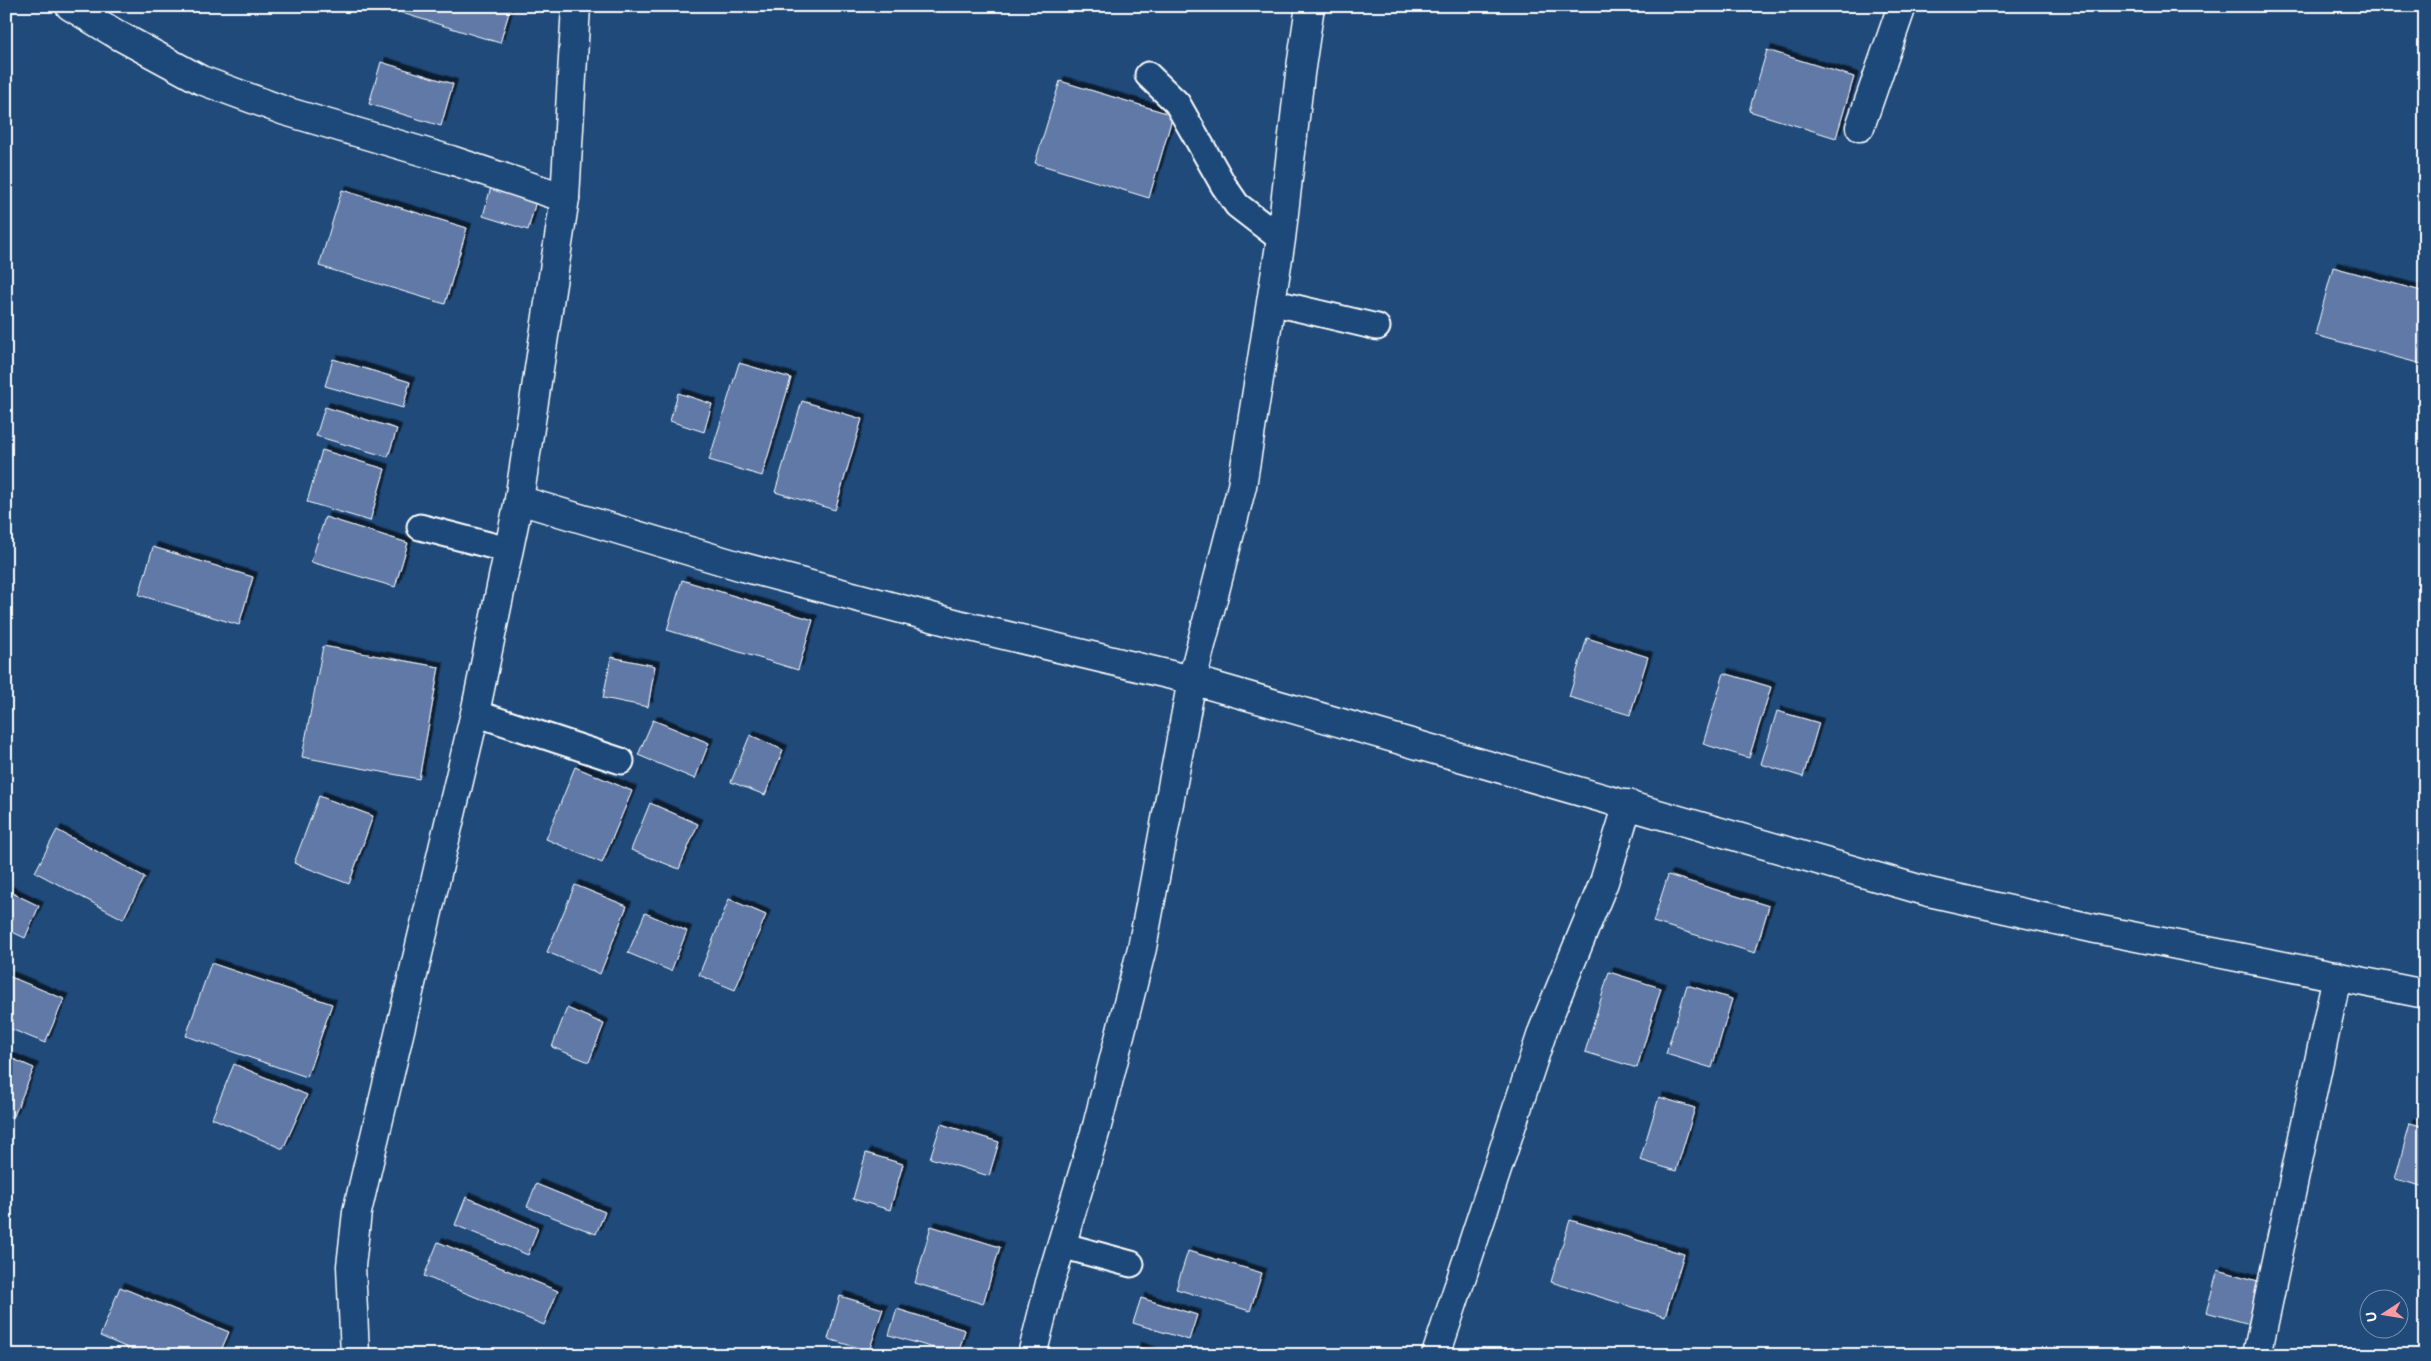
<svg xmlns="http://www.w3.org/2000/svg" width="2431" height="1361" viewBox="0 0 2431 1361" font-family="'Balsamiq Sans',sans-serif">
	<defs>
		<filter id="shadow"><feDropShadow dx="4.5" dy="-4.5" stdDeviation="0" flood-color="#0009"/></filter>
	</defs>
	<rect width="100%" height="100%" fill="#1f4a7a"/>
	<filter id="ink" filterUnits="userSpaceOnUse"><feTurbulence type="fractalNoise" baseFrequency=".02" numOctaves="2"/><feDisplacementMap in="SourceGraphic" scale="10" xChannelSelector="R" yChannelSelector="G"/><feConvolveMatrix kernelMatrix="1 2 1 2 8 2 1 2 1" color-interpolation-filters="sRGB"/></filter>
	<g filter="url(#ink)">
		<!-- building -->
		<g fill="#6179a6" stroke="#fff" filter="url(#shadow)">
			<path d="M379,6H511L500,43Z"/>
			<path d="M1767,50L1854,77L1836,138L1749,111Z"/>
			<path d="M381,62L453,84L441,126L369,104Z"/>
			<path d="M1060,81L1173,115L1149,198L1035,163Z"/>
			<path d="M491,187L536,201L528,230L483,216Z"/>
			<path d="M342,190L467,228L445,304L319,266Z"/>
			<path d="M2333,267L2425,292V365L2315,335Z"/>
			<path d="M333,359L410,382L403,408L325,386Z"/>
			<path d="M739,363L791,378L762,476L709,460Z"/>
			<path d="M678,393L712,404L704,432L670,421Z"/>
			<path d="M802,401L862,419L835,510L775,492Z"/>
			<path d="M325,407L397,429L388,457L316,436Z"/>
			<path d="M322,450L385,469L370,521L307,502Z"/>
			<path d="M325,517L408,543L395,587L311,562Z"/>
			<path d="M153,547L253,577L239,625L139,595Z"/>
			<path d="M682,580L813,620L798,670L667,630Z"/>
			<path d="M1587,638L1648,657L1630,715L1569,697Z"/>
			<path d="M323,646L439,667L419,779L302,757Z"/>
			<path d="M611,657L655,666L648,707L603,698Z"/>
			<path d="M1724,673L1771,687L1749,758L1703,744Z"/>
			<path d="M1777,711L1819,723L1803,777L1761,764Z"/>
			<path d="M653,720L709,743L695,779L638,755Z"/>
			<path d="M750,735L783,750L765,795L731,782Z"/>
			<path d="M575,767L632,791L602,863L546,839Z"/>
			<path d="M319,796L373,816L349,884L294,863Z"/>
			<path d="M650,803L698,824L679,869L631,850Z"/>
			<path d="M57,830L145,877L123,919L35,872Z"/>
			<path d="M1668,875L1769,906L1755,953L1653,922Z"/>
			<path d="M575,885L627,906L600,974L547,952Z"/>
			<path d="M6,890L39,906L25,938L6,929Z"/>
			<path d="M729,899L766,915L735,990L699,975Z"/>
			<path d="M645,913L687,931L671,971L628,953Z"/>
			<path d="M211,963L332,1004L307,1077L186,1036Z"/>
			<path d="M1609,972L1661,988L1637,1068L1585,1052Z"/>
			<path d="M6,975L64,999L45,1043L6,1027Z"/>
			<path d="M1687,985L1732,999L1712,1068L1666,1054Z"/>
			<path d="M567,1008L604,1024L589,1062L552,1047Z"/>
			<path d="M6,1056L34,1068L13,1118L6,1115Z"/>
			<path d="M234,1064L307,1095L283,1149L212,1118Z"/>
			<path d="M1659,1097L1695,1108L1676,1171L1640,1160Z"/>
			<path d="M2410,1123L2425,1127V1187L2395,1179Z"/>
			<path d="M941,1124L999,1142L989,1176L930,1158Z"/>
			<path d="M866,1153L903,1164L890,1210L853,1199Z"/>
			<path d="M536,1184L605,1212L596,1234L527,1207Z"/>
			<path d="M466,1197L538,1228L528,1255L455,1225Z"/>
			<path d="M1570,1220L1684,1254L1665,1317L1551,1282Z"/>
			<path d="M931,1226L1000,1247L983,1304L915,1283Z"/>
			<path d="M438,1242L558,1291L544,1325L424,1276Z"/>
			<path d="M1188,1251L1262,1273L1250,1311L1176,1289Z"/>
			<path d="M2218,1270L2269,1284L2257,1326L2206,1312Z"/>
			<path d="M120,1287L229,1332L219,1355H144L100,1336Z"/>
			<path d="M840,1296L883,1309L869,1351L828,1339Z"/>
			<path d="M1141,1298L1197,1315L1189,1340L1133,1323Z"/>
			<path d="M897,1309L965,1330L958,1355L889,1335Z"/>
			<path d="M1137,1347L1161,1355H1135Z"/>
		</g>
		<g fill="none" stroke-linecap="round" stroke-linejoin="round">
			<defs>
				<g id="lane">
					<path d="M1148,75L1177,103L1224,186L1237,205L1281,239"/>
					<path d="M1271,302L1377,327"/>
					<path d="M420,527L508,550"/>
					<path d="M475,713L621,761"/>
					<path d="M1061,1245L1131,1264"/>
				</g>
				<g id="street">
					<path d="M70,6L116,34L201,80L285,111L451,160L565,198"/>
					<path d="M1860,127L1902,6"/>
					<path d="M519,500L743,567L958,624L1192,680L1929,892L2096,929L2425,994"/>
					<path d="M355,1355L351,1266L357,1212L475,713L519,500L565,198L576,6"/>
					<path d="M1032,1355L1050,1283L1097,1126L1142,948L1192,680L1242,486L1281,239L1300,74L1310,6"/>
					<path d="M1436,1355L1543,1030L1604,882L1628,804"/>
					<path d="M2257,1355L2337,976"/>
				</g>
			</defs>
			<!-- lane casing -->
			<use href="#lane" stroke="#fff" stroke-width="29"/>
			<!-- street casing -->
			<use href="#street" stroke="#fff" stroke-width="31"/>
			<!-- lane -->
			<use href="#lane" stroke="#1f4a7a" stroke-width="25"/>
			<!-- street -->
			<use href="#street" stroke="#1f4a7a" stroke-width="28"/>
		</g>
	</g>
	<!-- margin -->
	<rect width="2431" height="1361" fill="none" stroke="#1f4a7a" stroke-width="25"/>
	<rect x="12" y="12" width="2406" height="1336" fill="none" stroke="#fff" stroke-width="2" filter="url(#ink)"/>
	<!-- north arrow -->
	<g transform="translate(2384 1314) rotate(258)"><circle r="24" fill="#1f4a7a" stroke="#7992af"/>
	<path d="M0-4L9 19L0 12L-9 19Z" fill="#ff9aa2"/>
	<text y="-8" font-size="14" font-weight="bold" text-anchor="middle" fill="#ffffff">U</text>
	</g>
</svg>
